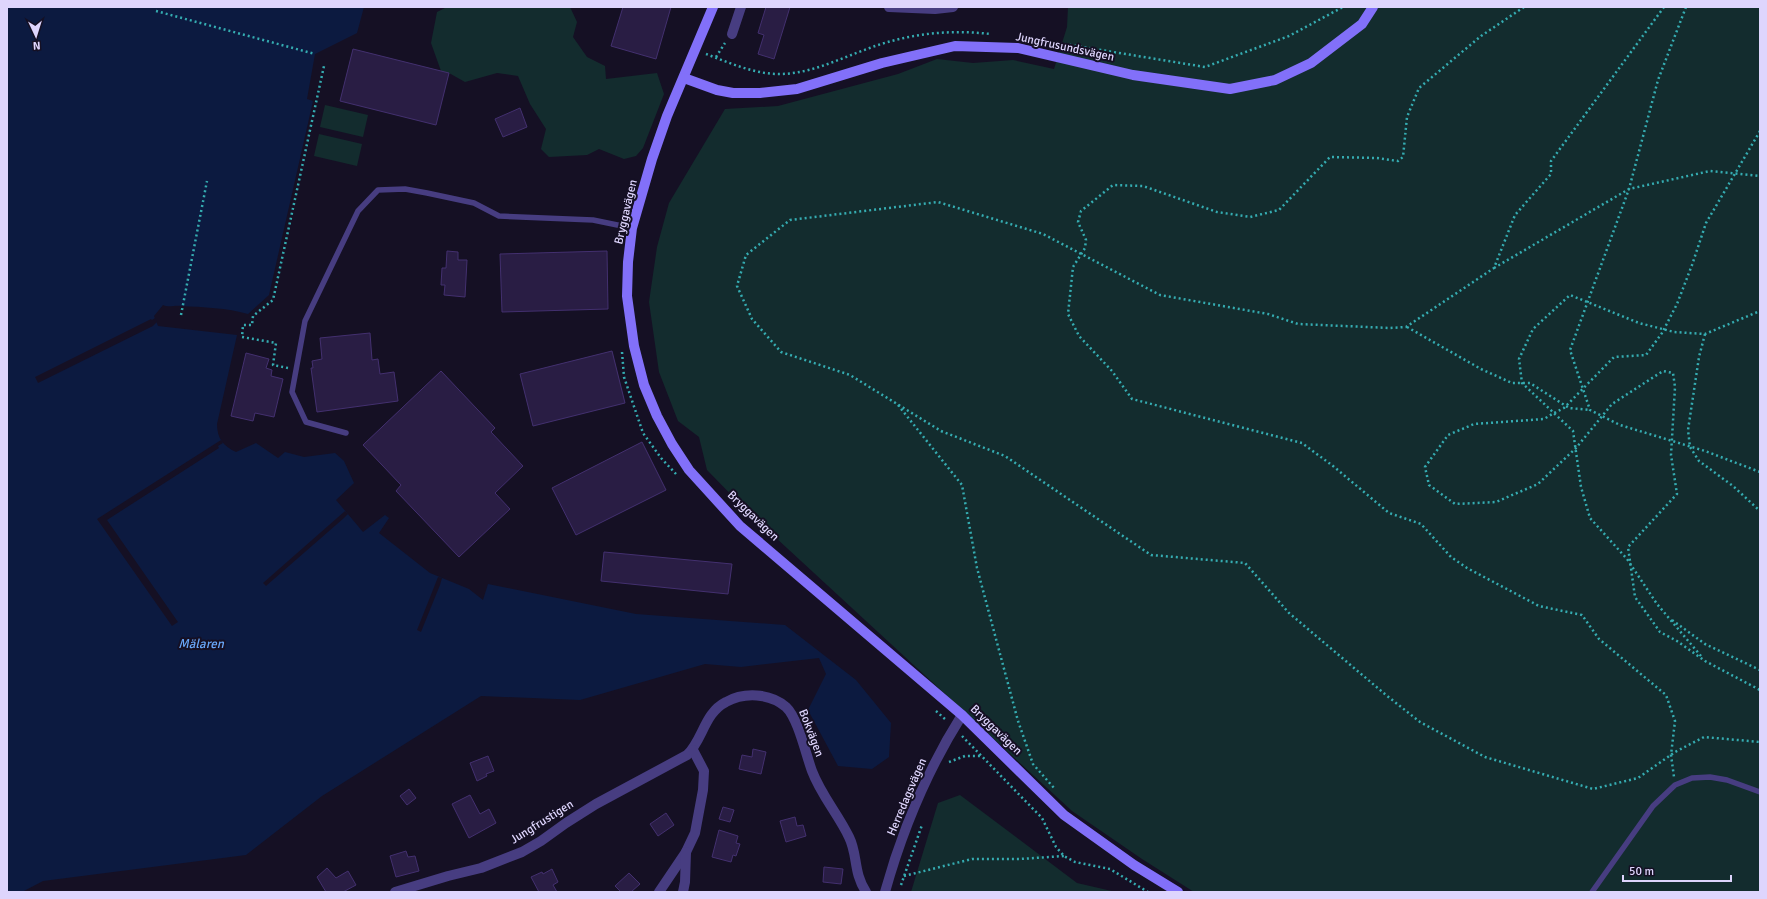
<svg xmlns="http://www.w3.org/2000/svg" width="1767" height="899" viewBox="0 0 1767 899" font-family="Signika,sans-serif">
	<rect width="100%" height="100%" fill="#151024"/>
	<!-- green -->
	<g fill="#132c2e">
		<path d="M447,7H570L577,22L573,37L587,57L605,66L606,79L657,73L664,94L643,148L636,156L624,159L599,149L587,155L549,157L541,149L546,129L530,104L518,76L497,73L465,82L449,73L441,71L431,43L437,12Z"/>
		<path d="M1068,7H1760V892H1194L1142,859L1072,811L749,513L707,470L699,437L678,421L659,372L649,302L657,247L669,203L725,109L778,106L898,74L937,59L973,63L1013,60L1054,69L1067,27Z"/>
		<path d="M325,105L368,115L363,137L320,127Z"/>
		<path d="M319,134L362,144L357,166L314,156Z"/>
		<path d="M960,795L1077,883L1116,892H911L938,803Z"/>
	</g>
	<!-- water -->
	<path fill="#0c1a40" d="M7,7H364L357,33L315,54L307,99L313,101L269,295L248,314C227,308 203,307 181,306C174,305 170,308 163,305L154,316L158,326L237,335L217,424C217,438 223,446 236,452L256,443L278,458L285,452L304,457L335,453L344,461L354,483L336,500L363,532L385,515L389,518L379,533L430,573L469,589L483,600L488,584L636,614L785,625L856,680L891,723L889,757L872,769L838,766L808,710L826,674L819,658L741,667L705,664L580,700L481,696L322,796L246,855L43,881L22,892H7Z"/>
	<!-- pier -->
	<g fill="#151024">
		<path d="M155,318L157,322L153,326L38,383L35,377L151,319L152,320Z"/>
		<path d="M221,440L223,443L218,446L219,448L107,520L178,622L172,626L97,519Z"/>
		<path d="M345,511L348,514L344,518L266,586L263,583Z"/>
		<path d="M438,577L442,578L440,585L421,632L417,630Z"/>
	</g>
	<!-- building -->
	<g fill="#291d44" stroke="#43306f">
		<path d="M623,7H671L656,59L611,46Z"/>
		<path d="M766,7H790L774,59L758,54L764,35L758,33Z"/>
		<path d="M353,49L449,73L436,125L340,101Z"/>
		<path d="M520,108L527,127L503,137L495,119Z"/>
		<path d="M447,251L458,252V260H467L465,297L444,295L445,285H441L442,268H446Z"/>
		<path d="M607,251L608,309L502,312L500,254Z"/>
		<path d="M370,333L372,360L378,359L380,374L394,372L398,401L317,412L311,368H313L312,361L322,359L320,338Z"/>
		<path d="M612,351L625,403L533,426L520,374Z"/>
		<path d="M246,353L269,359L266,368L272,370L271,376L283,379L274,417L255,413L253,421L231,416Z"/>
		<path d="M441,371L495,428L491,432L523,466L495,493L510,509L459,557L396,491L401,485L363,445Z"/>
		<path d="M642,442L666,490L576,535L552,488Z"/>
		<path d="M604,552L732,564L728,594L601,581Z"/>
		<path d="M753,749L766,752L761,774L739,769L742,755L752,757Z"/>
		<path d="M488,756L494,771L486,774L487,776L477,781L470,763Z"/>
		<path d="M409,789L416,798L407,805L400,796Z"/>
		<path d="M470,795L480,814L489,809L496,823L469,838L452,804Z"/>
		<path d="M723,807L734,810L730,822L719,819Z"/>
		<path d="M666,813L674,825L658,836L650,824Z"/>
		<path d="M795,817L797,826L803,825L806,836L786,842L780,821Z"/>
		<path d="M719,830L738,836L736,843L740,844L736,856L733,855L731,862L712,857Z"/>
		<path d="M406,851L408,857L415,856L419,871L396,877L390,856Z"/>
		<path d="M824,867L843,869L841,884L823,882Z"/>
		<path d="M327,868L336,878L348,871L356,885L343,892H326L317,877Z"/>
		<path d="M552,869L558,882L553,885L557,892H539L531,877L542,872L543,874Z"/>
		<path d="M629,873L640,884L631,892H621L615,886Z"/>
	</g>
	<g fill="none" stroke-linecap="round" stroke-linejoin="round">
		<!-- path -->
		<g stroke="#35acb1" stroke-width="2.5" stroke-dasharray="2 3" stroke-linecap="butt">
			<path d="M1524,7L1481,36L1419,88L1407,117L1403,157L1398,161L1377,158L1330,157L1279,210L1250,217L1217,212L1143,186L1113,185L1081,211L1078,222L1086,240L1085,248L1073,267L1068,314L1079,336L1112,371L1132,399L1302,443L1333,466L1389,513L1421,524L1451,557L1467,568L1539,606L1582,615L1599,639L1666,695L1675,721L1671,755L1674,777"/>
			<path d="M1664,7L1551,161V174L1515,215L1494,268L1406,327L1390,328L1298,324L1268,314L1160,295L1043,234L938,202L790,220L746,255L737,286L752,319L781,352L850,375L941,431L1005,456L1151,555L1245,563L1289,613L1386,695L1420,722L1485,757L1593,789L1638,778L1675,752L1704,737L1760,742"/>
			<path d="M1686,7L1658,80L1629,189L1570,350L1590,410L1620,425L1705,451L1760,472"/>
			<path d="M156,11L315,54"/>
			<path d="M1040,40L1205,67L1289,36L1343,7"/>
			<path d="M706,54C730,63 756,75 782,74C812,73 839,59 867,49C906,34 949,29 990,34"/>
			<path d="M716,57L725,43"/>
			<path d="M1760,131L1706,223L1692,265L1677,304L1662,333L1646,355L1614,357L1564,408L1554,413L1544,419L1474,424L1448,435L1425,467L1429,485L1455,504L1496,502L1538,484L1576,448L1612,404L1663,371L1673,373L1675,387L1671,455L1677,494L1628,547L1635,597L1660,632L1677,641L1705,661L1760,690"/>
			<path d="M1494,268L1629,189L1710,171L1760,176"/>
			<path d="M181,315L207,181"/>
			<path d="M1407,327L1481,369L1512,383H1530L1569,408L1590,410"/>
			<path d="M1705,334L1699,357L1688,430L1690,447L1699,461L1733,486L1760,511"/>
			<path d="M622,352L624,377L643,433L661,458L676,474"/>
			<path d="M288,368L273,365L276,343L242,337L243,325H252L253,316L273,300L324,66"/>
			<path d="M898,405L962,485L977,568L1018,721L1033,764L1054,788"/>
			<path d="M1672,620L1705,644L1760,670"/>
			<path d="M1701,656L1657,604L1627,559L1590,518L1581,487L1573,431L1522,383L1519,359L1533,329L1570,295L1639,323L1674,332L1705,334L1760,311"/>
			<path d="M936,711L946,720"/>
			<path d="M962,736L1042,818L1056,847L1064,856L1075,862L1110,869L1148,892"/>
			<path d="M949,762L965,756H981"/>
			<path d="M904,876L972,859H1020L1064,856"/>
			<path d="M901,885L922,825"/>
		</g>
		<!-- lane -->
		<g stroke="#473d81" stroke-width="5.5">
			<path d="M346,433L306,422L292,392L305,321L358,211L378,190L405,189L427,193L474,203L499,216L593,220L632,228"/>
			<path d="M1592,892L1653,806L1675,785L1692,778L1710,777L1727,780L1760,792"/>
		</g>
		<!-- street -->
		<g stroke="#473d81" stroke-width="10">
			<path d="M889,7L935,9L953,7"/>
			<path d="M732,34L741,7"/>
			<path d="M395,892L448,876L481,868L522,852L541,841L566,823L596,804L687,755C703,740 704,713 726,702C744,692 770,693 786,707C798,718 806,755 812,771C821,795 838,814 849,837C858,855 853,872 866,892"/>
			<path d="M659,892L686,852L695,833L703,790L704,771L693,750"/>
			<path d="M683,892L685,882L686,852"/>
			<path d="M885,892C902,831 928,769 962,715"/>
		</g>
		<!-- secondary -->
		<g stroke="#8270f9" stroke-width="10">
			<path d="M713,7L667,116L652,159L632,228L628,262L627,296L634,346L644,385L657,416L672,444L689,470L740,526L962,715L1064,815L1134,865L1178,892"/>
			<path d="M684,78L717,90L733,93H760L797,89L882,63L955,46L1018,48L1133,75L1230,89L1275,80L1311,63L1362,24L1373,7"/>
		</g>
	</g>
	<g text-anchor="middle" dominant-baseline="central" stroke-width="4" stroke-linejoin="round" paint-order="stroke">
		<!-- street labels -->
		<g font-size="12" fill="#ded5fd" stroke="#151024">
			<text transform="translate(1065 47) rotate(12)">Jungfrusundsvägen</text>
			<text transform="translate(626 212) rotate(-77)">Bryggavägen</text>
			<text transform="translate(753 516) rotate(44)">Bryggavägen</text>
			<text transform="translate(996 730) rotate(44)">Bryggavägen</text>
			<text transform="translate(811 733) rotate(69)">Bokvägen</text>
			<text transform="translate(907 797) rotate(-67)">Herredagsvägen</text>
			<text transform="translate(542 822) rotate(-32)">Jungfrustigen</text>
		</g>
		<!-- water labels -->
		<g font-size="13" font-style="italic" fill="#68a6f8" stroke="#151024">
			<text x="201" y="644">Mälaren</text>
		</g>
	</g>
	<!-- border -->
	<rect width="1767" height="899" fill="none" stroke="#ded5fd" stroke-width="16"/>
	<!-- north arrow -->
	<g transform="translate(36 36) rotate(176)" stroke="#151024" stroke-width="3" paint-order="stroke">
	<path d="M0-3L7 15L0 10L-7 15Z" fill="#ded5fd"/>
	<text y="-6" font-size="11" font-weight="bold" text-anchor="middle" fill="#ded5fd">N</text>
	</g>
	<!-- scale -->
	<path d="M1623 875v6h108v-6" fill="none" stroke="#ded5fd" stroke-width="2"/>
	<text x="1629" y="875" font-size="12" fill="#ded5fd" stroke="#151024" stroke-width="3" paint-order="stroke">50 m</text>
</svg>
